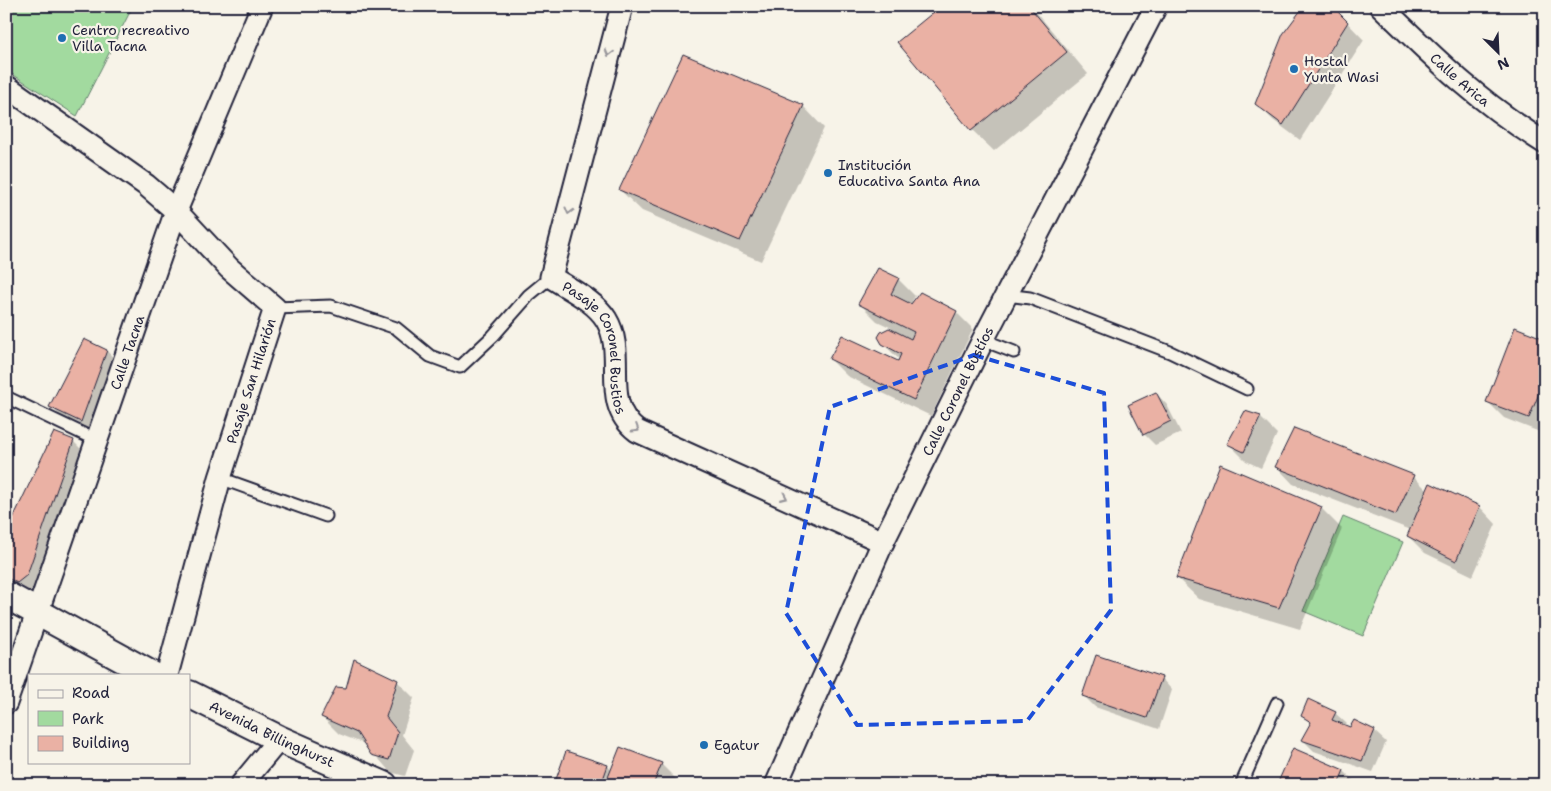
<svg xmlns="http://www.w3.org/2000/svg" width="1551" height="791" viewBox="0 0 1551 791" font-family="'Shantell Sans',sans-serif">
	<rect width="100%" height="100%" fill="#f7f3e8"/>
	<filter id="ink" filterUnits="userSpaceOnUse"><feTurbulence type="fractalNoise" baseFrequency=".02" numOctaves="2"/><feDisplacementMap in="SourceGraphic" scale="10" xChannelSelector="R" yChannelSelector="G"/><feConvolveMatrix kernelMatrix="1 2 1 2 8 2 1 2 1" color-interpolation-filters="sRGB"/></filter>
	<g filter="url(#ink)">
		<!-- green -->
		<g fill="#a2da9f" stroke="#627e6d">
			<path d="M6,6H133L77,116L6,70Z"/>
			<path d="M1343,517L1403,542L1363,636L1303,611Z"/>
		</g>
		<!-- shadow -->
		<g fill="#0003">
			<path d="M943,6H1031L1088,74L994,151L972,130Z"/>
			<path d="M1331,6L1364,40L1300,140L1273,120L1256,103Z"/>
			<path d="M803,106L824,128L761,261L642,211L620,190Z"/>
			<path d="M898,279L915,296L912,301L956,312L973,329L931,416L847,376L830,359L898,363L900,360L883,344L882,333L892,328L877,321L860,304Z"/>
			<path d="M85,340L107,351L118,363L93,432L62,418L51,406Z"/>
			<path d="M1545,340V434L1504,418L1487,401Z"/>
			<path d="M1156,393L1167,405L1181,433L1155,445L1144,434Z"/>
			<path d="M1245,412L1260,417L1277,434L1261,468L1246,461L1229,444Z"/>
			<path d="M73,441L90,458L34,599L6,583V536Z"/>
			<path d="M1277,467L1413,476L1428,491L1431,484L1480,507L1496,524L1473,576L1425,553L1408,536L1411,530L1293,484Z"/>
			<path d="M1321,508L1342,529L1300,629L1199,599L1177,578Z"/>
			<path d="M1161,678L1172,690L1159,729L1095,707L1083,695Z"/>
			<path d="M397,681L414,698L402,735L414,750L405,776L390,772L367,745L339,734L322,717L346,689Z"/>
			<path d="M1335,713L1347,724L1346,726L1374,731L1386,742L1373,772L1314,751L1303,740L1311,724L1303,716Z"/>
			<path d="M1293,750L1344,771L1355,782L1354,785H1286L1281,780Z"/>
			<path d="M567,752L608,766L612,771L661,764L678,781L676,785H555Z"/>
			<path d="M1545,769V778L1541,775Z"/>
		</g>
		<!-- building -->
		<g fill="#eab1a4" stroke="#22223b">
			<path d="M941,6H1029L1067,52L971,131L897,42Z"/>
			<path d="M1304,6H1332L1348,22L1283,125L1255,104L1283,34Z"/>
			<path d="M683,54L804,105L740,241L619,190Z"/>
			<path d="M878,268L899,278L891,294L911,304L920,292L957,311L914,400L829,359L842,335L898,361L901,354L882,344L878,337L881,332L889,328L911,339L914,332L858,304Z"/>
			<path d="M1515,327L1545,339V379L1529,418L1486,402Z"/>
			<path d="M84,339L107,350L81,422L49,407Z"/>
			<path d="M1156,392L1171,421L1143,435L1128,405Z"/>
			<path d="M1245,411L1261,416L1244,452L1227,444Z"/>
			<path d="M1294,428L1414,475L1396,515L1275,467Z"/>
			<path d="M54,432L74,440L27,575L17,583L6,577V533Z"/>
			<path d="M1220,464L1322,507L1279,608L1176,578Z"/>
			<path d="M1430,483L1480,506L1456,561L1407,536Z"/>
			<path d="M1096,655L1162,677L1147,718L1082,696Z"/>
			<path d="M354,659L398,680L386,717L398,732L389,760L371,755L357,733L321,717L336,687L346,688Z"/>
			<path d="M1308,699L1336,712L1332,720L1350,727L1354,720L1375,730L1362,761L1301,740L1311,722L1301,716Z"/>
			<path d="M620,747L662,763L653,785H605Z"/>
			<path d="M1293,748L1344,770L1338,785L1319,778L1316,785H1291L1279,780Z"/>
			<path d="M566,751L608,765L601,785H554Z"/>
		</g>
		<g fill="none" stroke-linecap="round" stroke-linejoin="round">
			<defs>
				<g id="service">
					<path d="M1006,295L1030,298L1170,352L1247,389"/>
					<path d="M275,308L331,306L396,328L430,356L460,367L493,336L529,295L551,277"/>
					<path d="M983,340L1014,352"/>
					<path d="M6,397L98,441"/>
					<path d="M220,478L326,516"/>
					<path d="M1241,785L1277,703"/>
				</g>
				<g id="minor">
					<path id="s1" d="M622,6L551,277C569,289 595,301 606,319C628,355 599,402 637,431L883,542"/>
					<path id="s2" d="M1381,6C1435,59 1480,103 1545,143"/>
					<path d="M6,86L146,185L176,211L229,268L275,308L220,478L167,675"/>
					<path id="s3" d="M6,703L176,211L262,6"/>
					<path d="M241,785L279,739"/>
					<path id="s4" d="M776,785L883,542L983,340L1156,6"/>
				</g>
				<g id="tertiary">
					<path d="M6,595L152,675"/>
					<path id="s5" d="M189,694L279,739L384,785"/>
				</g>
			</defs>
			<!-- service casing -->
			<use href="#service" stroke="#22223b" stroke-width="15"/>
			<!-- minor casing -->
			<use href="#minor" stroke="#22223b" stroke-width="25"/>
			<!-- tertiary casing -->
			<use href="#tertiary" stroke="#22223b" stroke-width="30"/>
			<!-- service -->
			<use href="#service" stroke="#f7f3e8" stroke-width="11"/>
			<!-- minor -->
			<use href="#minor" stroke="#f7f3e8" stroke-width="21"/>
			<!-- tertiary -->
			<use href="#tertiary" stroke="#f7f3e8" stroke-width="26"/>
		</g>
		<!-- one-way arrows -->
		<defs><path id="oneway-chevron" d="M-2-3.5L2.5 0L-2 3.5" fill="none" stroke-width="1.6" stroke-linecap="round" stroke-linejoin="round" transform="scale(1.25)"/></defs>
		<g stroke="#97959a">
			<use href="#oneway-chevron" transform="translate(609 53) rotate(105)"/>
			<use href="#oneway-chevron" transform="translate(569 211) rotate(105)"/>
			<use href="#oneway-chevron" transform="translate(636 429) rotate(32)"/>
			<use href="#oneway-chevron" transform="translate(784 497) rotate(24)"/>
		</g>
	</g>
	<!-- marked area -->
	<path fill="none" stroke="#1d4ed8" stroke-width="4" stroke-dasharray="10 6" stroke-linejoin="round" d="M974,355L1104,393L1111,610L1027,721L857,725L786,613L830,407Z"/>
	<!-- markers -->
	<g fill="#1f6fb2" stroke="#f7f3e8" stroke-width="2">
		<circle cx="62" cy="38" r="5"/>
		<circle cx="1294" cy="69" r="5"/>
		<circle cx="828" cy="173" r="5"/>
		<circle cx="704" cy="745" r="5"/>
	</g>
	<g text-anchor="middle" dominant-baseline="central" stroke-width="4.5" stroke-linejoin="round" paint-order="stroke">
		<!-- poi labels -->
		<g font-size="14" fill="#22223b" stroke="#f7f3e8" text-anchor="start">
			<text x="72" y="30">Centro recreativo<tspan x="72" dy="16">Villa Tacna</tspan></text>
			<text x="1304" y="61">Hostal<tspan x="1304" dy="16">Yunta Wasi</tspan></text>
			<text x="838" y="165">Institución<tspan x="838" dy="16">Educativa Santa Ana</tspan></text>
			<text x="714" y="745">Egatur</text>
		</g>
		<!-- street labels -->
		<g font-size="14" fill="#22223b" stroke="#f7f3e8">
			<text stroke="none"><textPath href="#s2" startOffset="108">Calle Arica</textPath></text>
			<text stroke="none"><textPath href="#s1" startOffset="371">Pasaje Coronel Bustios</textPath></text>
			<text stroke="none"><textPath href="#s3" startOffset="371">Calle Tacna</textPath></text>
			<text transform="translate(251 381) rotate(-72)">Pasaje San Hilarión</text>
			<text stroke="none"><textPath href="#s4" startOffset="434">Calle Coronel Bustíos</textPath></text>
			<text stroke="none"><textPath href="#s5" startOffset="92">Avenida Billinghurst</textPath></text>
		</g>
	</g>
	<!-- margin -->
	<rect width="1551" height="791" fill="none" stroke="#f7f3e8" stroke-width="25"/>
	<rect x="12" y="12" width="1526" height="766" fill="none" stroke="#22223b" stroke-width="2" filter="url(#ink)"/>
	<!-- legend -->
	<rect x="28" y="674" width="162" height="90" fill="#f7f3e8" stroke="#a29fa3"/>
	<rect x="38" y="690" width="25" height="8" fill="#f7f3e8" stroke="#a29fa3"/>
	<text x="72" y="698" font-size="15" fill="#22223b">Road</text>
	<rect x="38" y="711" width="25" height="15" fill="#a2da9f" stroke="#a29fa3"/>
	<text x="72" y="724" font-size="15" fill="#22223b">Park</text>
	<rect x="38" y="736" width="25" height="15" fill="#eab1a4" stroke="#a29fa3"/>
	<text x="72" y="748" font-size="15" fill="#22223b">Building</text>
	<!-- north arrow -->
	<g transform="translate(1498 52) rotate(156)" stroke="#f7f3e8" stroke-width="4" paint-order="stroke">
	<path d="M0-4L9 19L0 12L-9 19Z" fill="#22223b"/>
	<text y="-8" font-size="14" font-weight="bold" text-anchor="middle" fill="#22223b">N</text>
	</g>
</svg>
